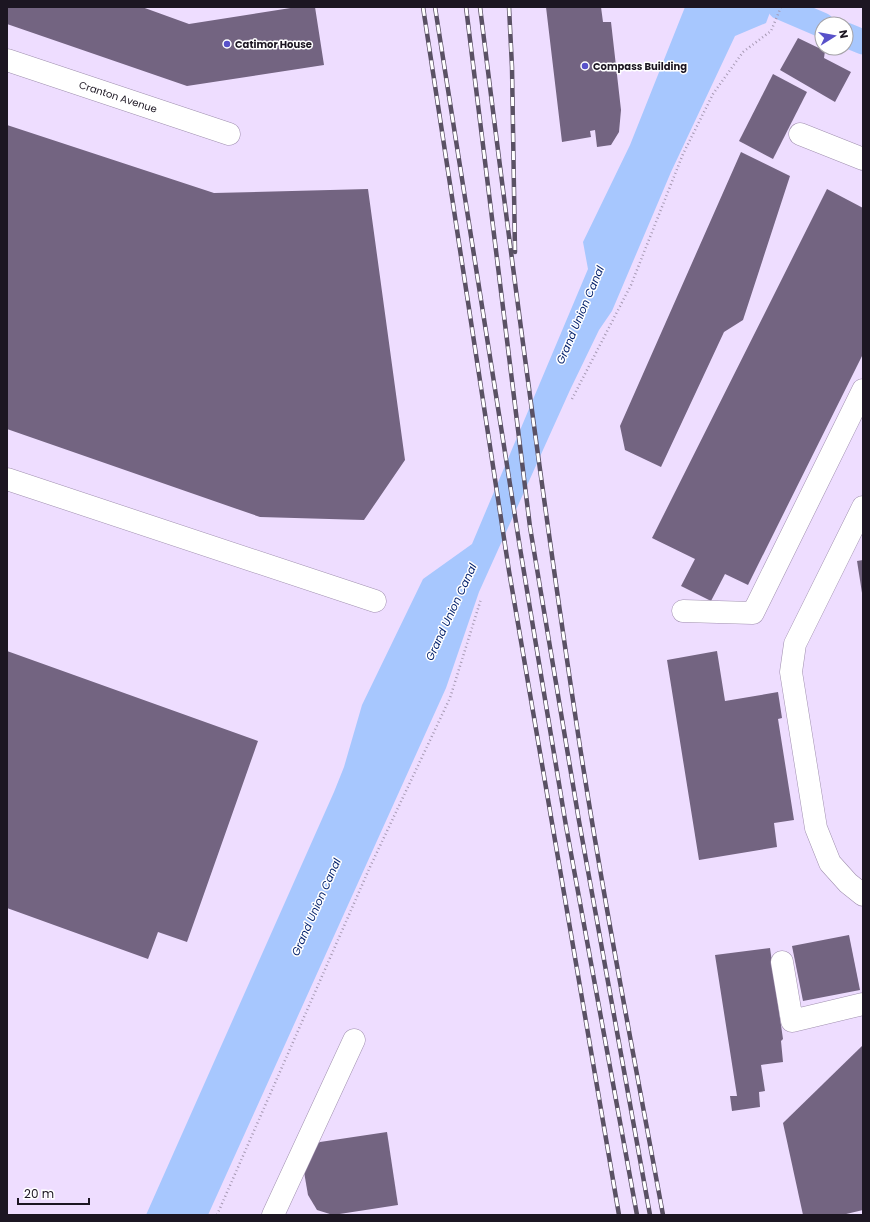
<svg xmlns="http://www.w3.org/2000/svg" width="870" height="1222" viewBox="0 0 870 1222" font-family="Poppins,sans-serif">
	<rect width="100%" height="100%" fill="#edf"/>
	<!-- water -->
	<path fill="#a7c7fe" d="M685,7H772L766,23L735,36L671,172L612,311L599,330L570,390L479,592L446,688L208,1215H146L334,792L344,767L362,705L423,579L472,544L588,269L583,242L630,145Z"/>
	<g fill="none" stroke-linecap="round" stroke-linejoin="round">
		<!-- canal -->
		<g stroke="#a7c7fe" stroke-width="25">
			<path d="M780,7L822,25"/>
			<path d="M846,35L863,42"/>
		</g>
	</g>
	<!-- building -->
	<g fill="#736481">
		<path d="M7,7H142L189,24L297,7H315L324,65L187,86L7,24Z"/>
		<path d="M546,7H601L603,22H611L621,110L619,132L611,145L597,147L595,130L590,131L591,137L562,142Z"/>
		<path d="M798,38L825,51L824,58L851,72L835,102L780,70Z"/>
		<path d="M773,74L807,92L773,159L739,141Z"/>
		<path d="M7,125L214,193L368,189L405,460L364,520L260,517L7,429Z"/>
		<path d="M741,152L790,176L743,320L724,332L661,467L625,450L620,426Z"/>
		<path d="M827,189L863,208V354L748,585L725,574L711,601L681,586L695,559L652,538Z"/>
		<path d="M863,560V593H862L857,561Z"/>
		<path d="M7,651L258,741L187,942L158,932L148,959L7,908Z"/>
		<path d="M717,651L725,701L778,692L782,718L778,719L794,820L774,823L777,847L699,860L667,660Z"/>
		<path d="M849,935L860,990L803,1001L792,946Z"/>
		<path d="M770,948L783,1039L781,1041L783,1062L761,1065L765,1091L759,1092L760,1107L732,1111L730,1096H737L715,955Z"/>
		<path d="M863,1045V1210L842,1215H803L783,1123Z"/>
		<path d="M387,1132L398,1205L333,1215L317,1210L308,1195L303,1166L306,1151L320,1142Z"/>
	</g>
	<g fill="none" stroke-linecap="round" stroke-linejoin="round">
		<defs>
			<g id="minor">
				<path d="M7,60L229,134"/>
				<path d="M800,134L863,159"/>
				<path d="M7,479L375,601"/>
				<path d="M863,507L795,644L791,672L816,828L830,863L848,883L863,895"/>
				<path d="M683,611L753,613L863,390"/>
				<path d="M782,962L792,1021L863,1004"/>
				<path d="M273,1215L354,1040"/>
			</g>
		</defs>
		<!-- minor casing -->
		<use href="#minor" stroke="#a090af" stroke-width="23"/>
		<!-- path -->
		<g stroke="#a699b3" stroke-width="2.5" stroke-dasharray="1 3" stroke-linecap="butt">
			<path d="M572,399L631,285L683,154L713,94L743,52L771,31L781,7"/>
			<path d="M217,1215L370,867L450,698L481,599"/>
		</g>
		<!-- minor -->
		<use href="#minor" stroke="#fff" stroke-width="22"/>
		<defs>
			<g id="rail">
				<path d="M423,7L509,571L619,1215"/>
				<path d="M435,7L520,548L566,826L637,1215"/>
				<path d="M466,7L530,527L579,821L650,1215"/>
				<path d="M480,7C509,241 539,474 574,707C599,877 632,1046 663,1215"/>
				<path d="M509,7L512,67L515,252"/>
			</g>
		</defs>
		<!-- rail casing -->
		<use href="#rail" stroke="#5a5164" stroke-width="4.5"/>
		<!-- rail -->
		<use href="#rail" stroke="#fff" stroke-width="3" stroke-dasharray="9" stroke-linecap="butt"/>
	</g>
	<!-- markers -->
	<g fill="#5851c9" stroke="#fff" stroke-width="1.5">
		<circle cx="227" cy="44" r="4"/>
		<circle cx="585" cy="66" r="4"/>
	</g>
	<g text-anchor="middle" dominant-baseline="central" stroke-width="3" stroke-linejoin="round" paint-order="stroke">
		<!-- poi labels -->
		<g font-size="10" font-weight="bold" fill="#1c1622" stroke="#fff" text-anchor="start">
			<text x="235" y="44">Catimor House</text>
			<text x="593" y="66">Compass Building</text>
		</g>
		<!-- street labels -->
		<g font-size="10" fill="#1c1622" stroke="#fff">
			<text transform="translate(118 97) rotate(18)">Cranton Avenue</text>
		</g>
		<!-- water labels -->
		<g font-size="11" font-style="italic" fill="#001f6b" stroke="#fff">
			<text transform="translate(580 315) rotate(-67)">Grand Union Canal</text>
			<text transform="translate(451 612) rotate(-65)">Grand Union Canal</text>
			<text transform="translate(316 907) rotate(-66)">Grand Union Canal</text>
		</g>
	</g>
	<!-- border -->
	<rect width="870" height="1222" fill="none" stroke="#1c1622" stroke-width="16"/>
	<!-- north arrow -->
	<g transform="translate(834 36) rotate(79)"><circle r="19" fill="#ffffff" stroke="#a4a2a7"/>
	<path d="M0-3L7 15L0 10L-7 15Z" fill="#5851c9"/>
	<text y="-6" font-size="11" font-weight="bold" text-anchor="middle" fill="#1c1622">N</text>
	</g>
	<!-- scale -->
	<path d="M18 1198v6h71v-6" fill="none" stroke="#1c1622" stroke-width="2"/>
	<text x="24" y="1198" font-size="12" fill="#1c1622" stroke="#ffffff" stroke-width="3" paint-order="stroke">20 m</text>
</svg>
